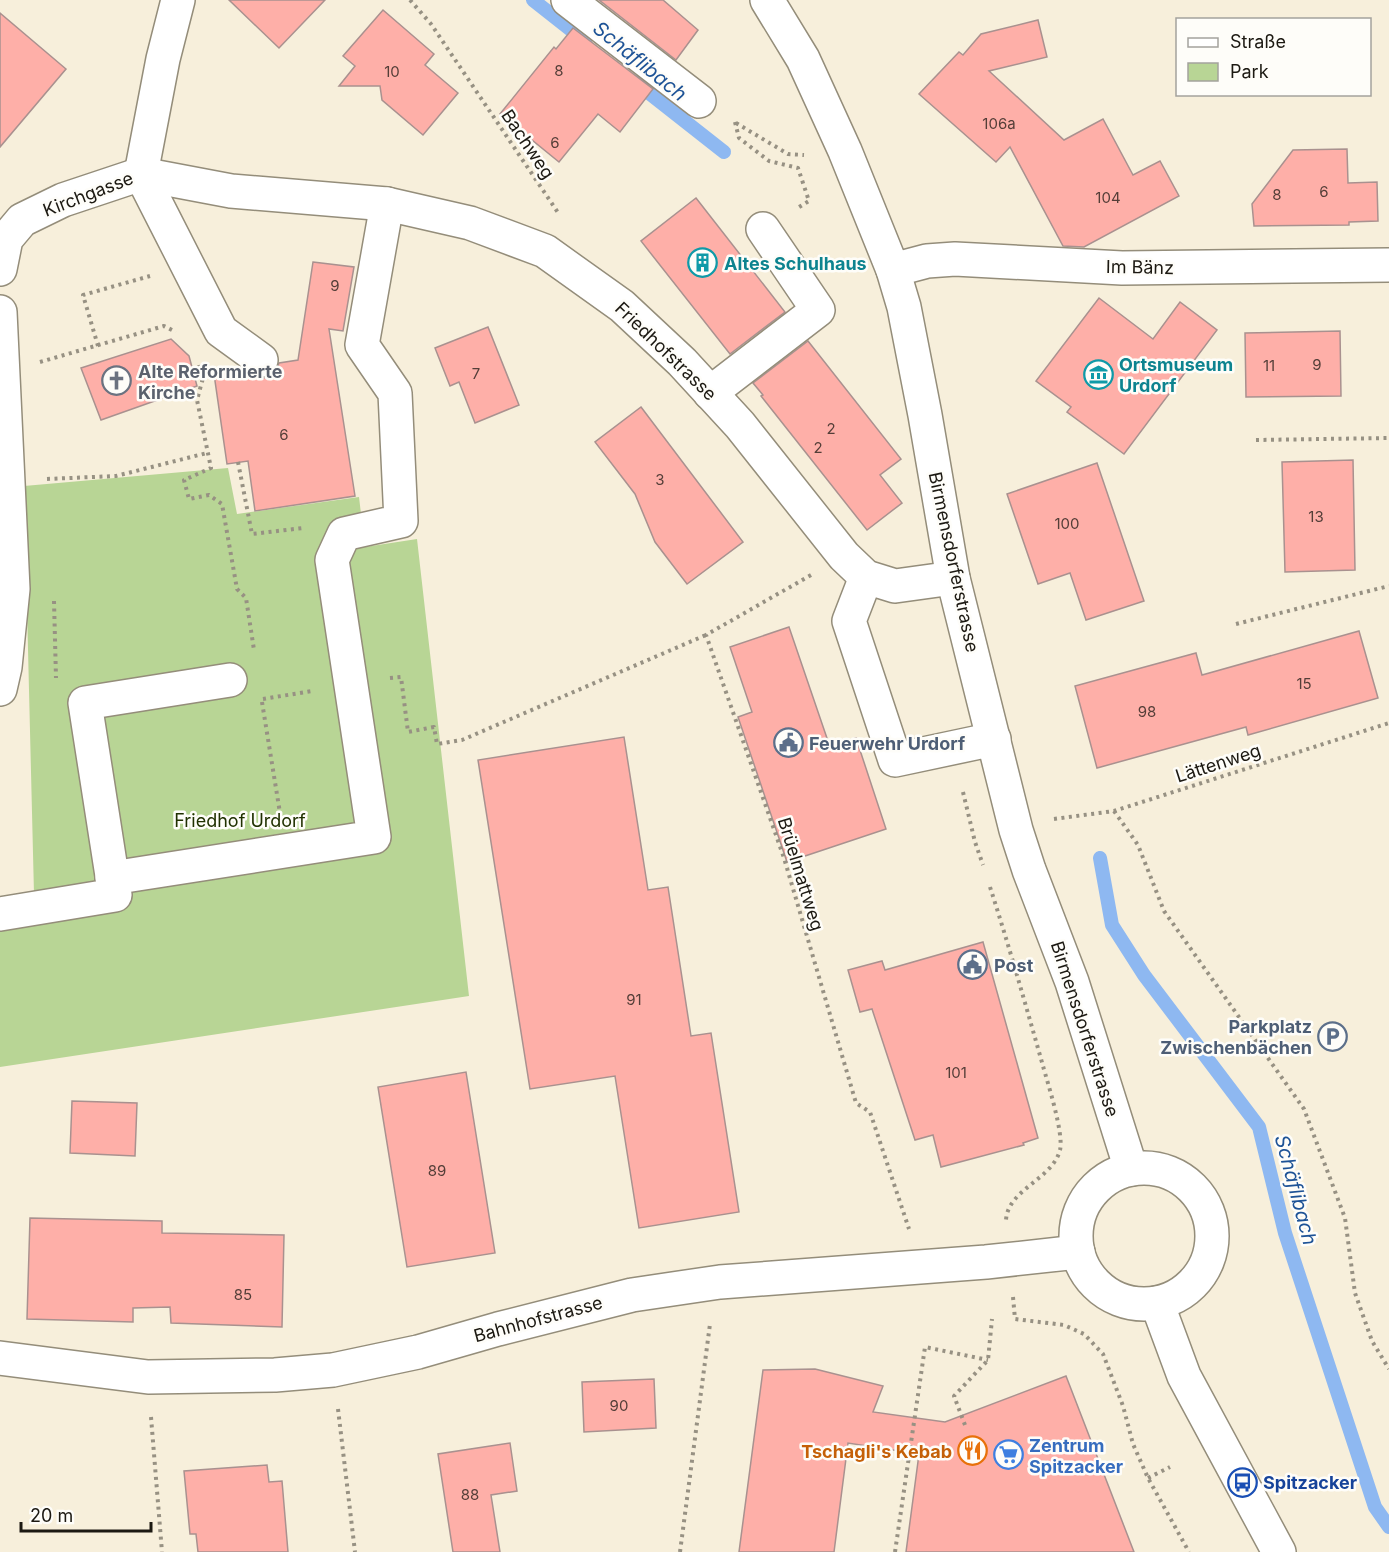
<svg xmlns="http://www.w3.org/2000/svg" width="1389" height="1552" viewBox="0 0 1389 1552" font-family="Inter,sans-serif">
	<rect width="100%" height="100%" fill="#f7efdb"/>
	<!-- green -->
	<path fill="#b8d595" d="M228,468L237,514L359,497L365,547L417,539L469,996L0,1067V901L34,894L24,486Z"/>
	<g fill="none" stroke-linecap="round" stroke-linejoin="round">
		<!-- stream -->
		<g stroke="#8eb8f1" stroke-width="14">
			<path d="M533,0L585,41"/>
			<path d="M635,82L724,152"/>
			<path d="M1100,858L1112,925L1144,975L1259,1127L1285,1233L1375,1507L1389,1527"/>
		</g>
	</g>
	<!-- building -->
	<g fill="#feafa8" stroke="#a9918f" stroke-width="1.5">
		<path d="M229,0H325L279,48Z"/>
		<path d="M599,0H663L698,30L676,60Z"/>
		<path d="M383,10L434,54L425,65L458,93L423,135L382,100L380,86H339L355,66L343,56Z"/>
		<path d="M0,13L66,69L0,147Z"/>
		<path d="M1038,20L1047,57L989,71L1064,140L1103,119L1133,175L1160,161L1179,196L1084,247L1063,246L1010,147L996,162L919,94L959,52L963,55L981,34Z"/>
		<path d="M573,28L653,89L620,132L598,114L559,162L500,114L554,47L556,49Z"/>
		<path d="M1347,149L1348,183L1377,182L1378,221L1349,222V225L1254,226L1252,204L1293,150Z"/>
		<path d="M696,198L785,312L730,354L641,241Z"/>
		<path d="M313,262L354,267L343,331L329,329L355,496L255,511L248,461L227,464L214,374L242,369L258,379L268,377L276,371L279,363L298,360Z"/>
		<path d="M1099,298L1153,339L1180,302L1217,330L1124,454L1067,412L1071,407L1036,381Z"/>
		<path d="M488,327L519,405L475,423L459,382L450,386L435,348Z"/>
		<path d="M1340,331L1341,396L1246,397L1245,333Z"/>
		<path d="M171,339L189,356L197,386L101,420L81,368Z"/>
		<path d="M808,341L901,459L880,475L902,503L867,530L761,396L763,395L753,383Z"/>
		<path d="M641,407L743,542L687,584L655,542L635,494L595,442Z"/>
		<path d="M1353,460L1355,570L1285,572L1282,462Z"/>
		<path d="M1097,463L1144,601L1086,620L1070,573L1038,584L1007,494Z"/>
		<path d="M789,627L830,747L856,738L886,829L787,862L738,717L752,712L730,647Z"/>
		<path d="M1359,631L1378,698L1248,735L1246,727L1097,768L1075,686L1196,653L1202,675Z"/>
		<path d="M624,737L648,890L668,887L691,1036L711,1033L739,1212L639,1228L615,1076L530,1089L478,760Z"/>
		<path d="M983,942L1038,1138L1023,1143L1024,1145L941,1167L933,1135L915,1140L872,1009L860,1012L848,970L882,961L885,970Z"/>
		<path d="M466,1072L495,1253L407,1267L378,1087Z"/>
		<path d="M72,1101L137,1103L135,1156L70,1153Z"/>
		<path d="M30,1218L162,1221V1233L284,1235L282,1327L171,1323L170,1307L133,1308V1322L27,1319Z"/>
		<path d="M815,1369L883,1386L873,1412L945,1422L1066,1376L1134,1552H906L919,1454L848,1443L834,1552H739L763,1370Z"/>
		<path d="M654,1379L656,1428L584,1432L582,1382Z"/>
		<path d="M510,1443L517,1491L491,1495L500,1552H453L438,1454Z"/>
		<path d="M267,1465L269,1482L282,1481L288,1552H198L196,1534H190L184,1471Z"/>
	</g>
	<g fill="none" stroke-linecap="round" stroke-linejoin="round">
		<defs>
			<g id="minor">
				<path d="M568,0L699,101"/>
				<path d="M141,174L221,331L261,360"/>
				<path d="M141,174L163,59L178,0"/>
				<path d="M0,269L6,239L22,220L63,200L141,174L231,191L387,204L470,223L545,251L622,306L682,362L740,425L844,556L866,577L895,586L953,578"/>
				<path d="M893,270L927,261L955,259L1122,268L1389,265"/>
				<path d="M0,312L13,589L5,667L0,689"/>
				<path d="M710,393L818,310L763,229"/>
				<path d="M866,577L849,621L895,760L994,739"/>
				<path d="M112,878L374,837L332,560L344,534L401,521L395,393L362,345L387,204"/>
				<path d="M0,914L115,895L85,703L230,680"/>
				<path d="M0,1358L148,1377L275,1375L333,1370L418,1352L498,1329L632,1295L720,1282L986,1262L1078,1252"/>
			</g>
			<g id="major">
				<path d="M767,0L803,59L845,151L893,270L904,307L925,415L953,578L1016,830L1029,870L1072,982L1131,1169"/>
				<circle cx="1144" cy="1236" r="68"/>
				<path d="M1157,1303L1184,1376L1279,1552"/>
			</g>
		</defs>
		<!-- minor casing -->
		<use href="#minor" stroke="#948d7a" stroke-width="36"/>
		<!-- major casing -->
		<use href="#major" stroke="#948d7a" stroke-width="36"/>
		<!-- path -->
		<g stroke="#979183" stroke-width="4" stroke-dasharray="3 4.5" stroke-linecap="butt">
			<path d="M410,0L431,24L559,214"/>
			<path d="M735,122L739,138L769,161L798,168L809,201L796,209"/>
			<path d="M736,123L788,154L804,155"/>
			<path d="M98,346L83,295L150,276"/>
			<path d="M40,362L164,326L176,332"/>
			<path d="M199,365L203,378L197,400L211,468L184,480L189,499L209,495L222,504L237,589L246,598L254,650"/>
			<path d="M1256,440L1389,438"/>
			<path d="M238,462L252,534L303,528"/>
			<path d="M47,479L116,476L207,453"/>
			<path d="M811,575L706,635L784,858L856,1103L870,1112L909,1229"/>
			<path d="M54,601L56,678"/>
			<path d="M1236,624L1389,586"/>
			<path d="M390,678L401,677L408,732L434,727L437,744L462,740L706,635"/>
			<path d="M263,699L312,691"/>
			<path d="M262,702L280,813"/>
			<path d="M963,792L975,842L983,865"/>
			<path d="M1114,811L1138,845L1164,911L1304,1109L1345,1218L1355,1293L1372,1341L1389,1369"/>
			<path d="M1054,819L1114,811L1389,723"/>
			<path d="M990,887C1009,946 1026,1006 1043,1066C1048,1084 1064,1134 1060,1150C1052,1180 1008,1189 1006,1220"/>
			<path d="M1013,1297L1015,1319L1064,1325L1084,1334L1103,1354L1123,1406L1133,1444L1148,1478L1189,1552"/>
			<path d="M338,1409L355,1552"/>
			<path d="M151,1417L162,1552"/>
			<path d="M965,1425L954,1396L988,1360L992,1319"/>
			<path d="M1148,1478L1170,1467"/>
			<path d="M680,1552L710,1324"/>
			<path d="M895,1552L925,1347L988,1360"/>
		</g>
		<!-- minor -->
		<use href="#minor" stroke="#fff" stroke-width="33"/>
		<!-- major -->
		<use href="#major" stroke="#fff" stroke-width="33"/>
	</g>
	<!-- icons -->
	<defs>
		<symbol id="building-ring" viewBox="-11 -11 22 22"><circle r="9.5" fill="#fefdf9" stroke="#0f9aa8" stroke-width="1.5"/><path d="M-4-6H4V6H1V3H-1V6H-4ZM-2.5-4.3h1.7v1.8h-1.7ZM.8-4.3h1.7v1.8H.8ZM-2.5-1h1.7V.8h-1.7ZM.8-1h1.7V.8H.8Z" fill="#0f9aa8"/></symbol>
		<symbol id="museum-ring" viewBox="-11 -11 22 22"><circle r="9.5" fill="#fefdf9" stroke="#0f9aa8" stroke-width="1.5"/><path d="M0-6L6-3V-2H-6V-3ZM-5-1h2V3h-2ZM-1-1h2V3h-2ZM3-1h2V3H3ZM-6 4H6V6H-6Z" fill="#0f9aa8"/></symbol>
		<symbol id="church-ring" viewBox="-11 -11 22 22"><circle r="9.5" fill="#fefdf9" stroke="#6b7280" stroke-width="1.5"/><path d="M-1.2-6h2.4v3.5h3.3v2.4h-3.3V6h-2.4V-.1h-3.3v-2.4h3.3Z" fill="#6b7280"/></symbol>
		<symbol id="civic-ring" viewBox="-11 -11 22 22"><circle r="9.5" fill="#fefdf9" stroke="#5c6f8a" stroke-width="1.5"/><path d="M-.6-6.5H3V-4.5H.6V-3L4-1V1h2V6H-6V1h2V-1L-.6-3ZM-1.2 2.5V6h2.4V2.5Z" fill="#5c6f8a"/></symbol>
		<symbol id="parking-ring" viewBox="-11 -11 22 22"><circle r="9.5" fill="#fefdf9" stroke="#5c6f8a" stroke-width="1.5"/><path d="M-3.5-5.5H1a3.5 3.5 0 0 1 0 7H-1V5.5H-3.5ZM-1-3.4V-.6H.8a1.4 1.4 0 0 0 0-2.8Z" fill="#5c6f8a"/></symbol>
		<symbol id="restaurant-ring" viewBox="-11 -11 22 22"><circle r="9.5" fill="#fefdf9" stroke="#e8710a" stroke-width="1.5"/><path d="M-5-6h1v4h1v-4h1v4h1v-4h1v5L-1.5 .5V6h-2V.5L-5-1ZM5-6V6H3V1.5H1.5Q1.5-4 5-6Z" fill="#e8710a"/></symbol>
		<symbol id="supermarket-ring" viewBox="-11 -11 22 22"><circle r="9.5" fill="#fefdf9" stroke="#3f7fe0" stroke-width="1.5"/><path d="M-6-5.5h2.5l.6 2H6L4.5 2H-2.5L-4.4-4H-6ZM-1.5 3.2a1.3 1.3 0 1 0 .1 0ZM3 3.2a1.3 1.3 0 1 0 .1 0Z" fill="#3f7fe0"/></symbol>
		<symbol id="bus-ring" viewBox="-11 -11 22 22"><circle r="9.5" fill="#fefdf9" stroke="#1a4fb4" stroke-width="1.5"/><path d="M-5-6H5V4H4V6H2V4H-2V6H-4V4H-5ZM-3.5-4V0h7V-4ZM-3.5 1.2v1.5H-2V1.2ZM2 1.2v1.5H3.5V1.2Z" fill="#1a4fb4"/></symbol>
	</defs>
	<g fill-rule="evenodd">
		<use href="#building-ring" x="686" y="246" width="33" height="33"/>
		<use href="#museum-ring" x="1082" y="358" width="33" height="33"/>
		<use href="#church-ring" x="100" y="364" width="33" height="33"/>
		<use href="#civic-ring" x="772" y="726" width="33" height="33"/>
		<use href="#civic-ring" x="956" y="948" width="33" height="33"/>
		<use href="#parking-ring" x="1316" y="1020" width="33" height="33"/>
		<use href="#restaurant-ring" x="956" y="1434" width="33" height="33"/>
		<use href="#supermarket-ring" x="992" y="1438" width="33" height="33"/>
		<use href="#bus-ring" x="1226" y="1466" width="33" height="33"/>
	</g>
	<g text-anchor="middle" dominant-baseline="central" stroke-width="5" stroke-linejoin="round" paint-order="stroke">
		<!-- number labels -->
		<g font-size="15" fill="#543e38">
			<text x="559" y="70">8</text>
			<text x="392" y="71">10</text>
			<text x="999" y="123">106a</text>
			<text x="555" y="142">6</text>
			<text x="1324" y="191">6</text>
			<text x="1277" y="194">8</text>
			<text x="1108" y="197">104</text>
			<text x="335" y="285">9</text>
			<text x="1317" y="364">9</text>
			<text x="1269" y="365">11</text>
			<text x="476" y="373">7</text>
			<text x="831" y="428">2</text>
			<text x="284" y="434">6</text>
			<text x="818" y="447">2</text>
			<text x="660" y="479">3</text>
			<text x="1316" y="516">13</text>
			<text x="1067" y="523">100</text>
			<text x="1304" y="683">15</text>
			<text x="1147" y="711">98</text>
			<text x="634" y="999">91</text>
			<text x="956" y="1072">101</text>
			<text x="437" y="1170">89</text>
			<text x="243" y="1294">85</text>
			<text x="619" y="1405">90</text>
			<text x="470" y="1494">88</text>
		</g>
		<!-- street labels -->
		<g font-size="18" fill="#1c1912" stroke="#fefdf9">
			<text transform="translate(528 144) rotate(56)">Bachweg</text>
			<text transform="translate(88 194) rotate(-21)">Kirchgasse</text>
			<text transform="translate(1140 267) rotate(1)">Im Bänz</text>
			<text transform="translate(666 351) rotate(44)">Friedhofstrasse</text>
			<text transform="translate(954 562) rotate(78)">Birmensdorferstrasse</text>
			<text transform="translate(1218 763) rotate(-18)">Lättenweg</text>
			<text transform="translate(801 874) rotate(73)">Brüelmattweg</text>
			<text transform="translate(1085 1029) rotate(72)">Birmensdorferstrasse</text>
			<text transform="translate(538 1319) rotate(-15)">Bahnhofstrasse</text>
		</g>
		<!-- culture labels -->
		<g font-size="18" font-weight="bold" fill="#0d838f" stroke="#fefdf9" text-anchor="start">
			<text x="724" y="263">Altes Schulhaus</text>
			<text x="1119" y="364">Ortsmuseum<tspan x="1119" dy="21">Urdorf</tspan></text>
		</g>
		<!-- worship labels -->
		<g font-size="18" font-weight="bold" fill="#5b616d" stroke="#fefdf9" text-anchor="start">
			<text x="138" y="371">Alte Reformierte<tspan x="138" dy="21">Kirche</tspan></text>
		</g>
		<!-- service labels -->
		<g font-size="18" font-weight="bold" fill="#4e5e75" stroke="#fefdf9" text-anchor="start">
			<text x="809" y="743">Feuerwehr Urdorf</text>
			<text x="994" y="965">Post</text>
			<text x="1312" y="1026" text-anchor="end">Parkplatz<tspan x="1312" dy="21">Zwischenbächen</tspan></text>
		</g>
		<!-- park labels -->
		<g font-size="18" fill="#203101" stroke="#fefdf9">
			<text x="240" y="820">Friedhof Urdorf</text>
		</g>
		<!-- shop labels -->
		<g font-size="18" font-weight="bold" fill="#366cbe" stroke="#fefdf9" text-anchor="start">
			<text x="1029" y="1445">Zentrum<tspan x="1029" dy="21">Spitzacker</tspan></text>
		</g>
		<!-- food labels -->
		<g font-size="18" font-weight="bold" fill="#c56008" stroke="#fefdf9" text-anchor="end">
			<text x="952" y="1451">Tschagli's Kebab</text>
		</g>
		<!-- transit labels -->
		<g font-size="18" font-weight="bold" fill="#164399" stroke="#fefdf9" text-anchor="start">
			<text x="1263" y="1482">Spitzacker</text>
		</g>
		<!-- water labels -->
		<g font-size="20" font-style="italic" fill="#1e5396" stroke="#fefdf9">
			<text transform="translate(640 61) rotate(39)">Schäflibach</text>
			<text transform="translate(1296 1190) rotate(75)">Schäflibach</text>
		</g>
	</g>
	<!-- legend -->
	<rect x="1176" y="18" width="195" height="78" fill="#fefdf9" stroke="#a4a29d" stroke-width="1.5"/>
	<rect x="1188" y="38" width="30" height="9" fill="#ffffff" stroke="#a4a29d" stroke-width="1.5"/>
	<text x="1230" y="48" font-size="18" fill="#1c1912">Straße</text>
	<rect x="1188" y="63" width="30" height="18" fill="#b8d595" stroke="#a4a29d" stroke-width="1.5"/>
	<text x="1230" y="78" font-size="18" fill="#1c1912">Park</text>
	<!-- scale -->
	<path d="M21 1522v9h130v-9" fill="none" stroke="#1c1912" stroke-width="3"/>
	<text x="30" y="1522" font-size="18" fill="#1c1912" stroke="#fefdf9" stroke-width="4.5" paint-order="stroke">20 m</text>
</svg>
